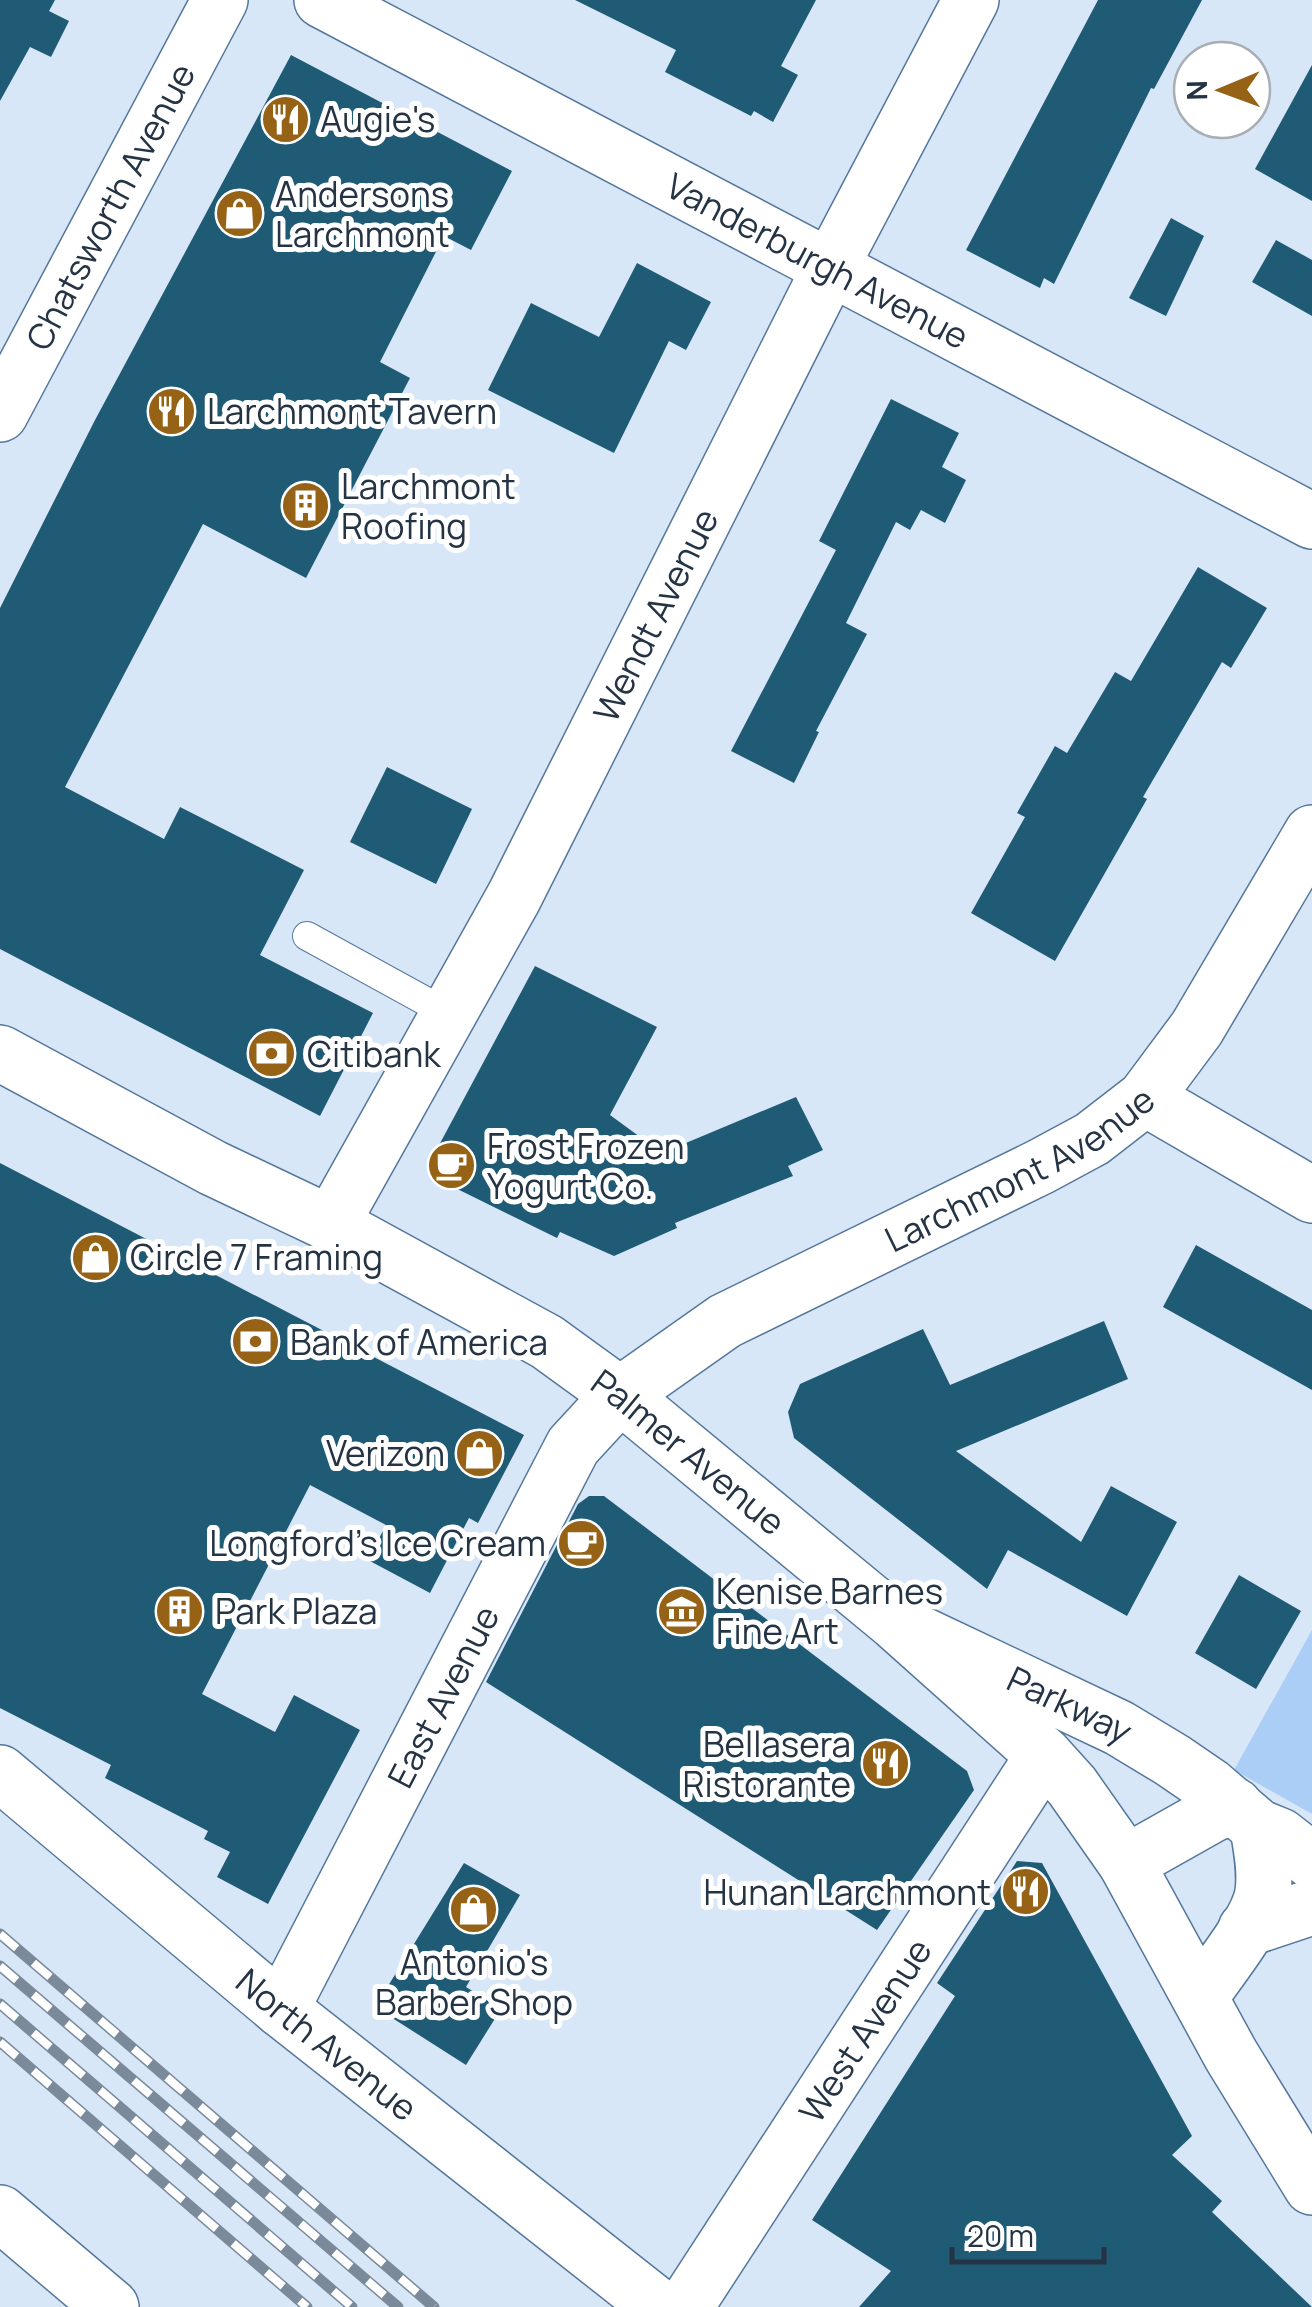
<svg xmlns="http://www.w3.org/2000/svg" width="1312" height="2307" viewBox="0 0 1312 2307" font-family="Manrope,sans-serif">
	<rect width="100%" height="100%" fill="#d8e7f8"/>
	<!-- green -->
	<path fill="#aacef6" d="M1312,1630V1814L1234,1770Z"/>
	<!-- building -->
	<g fill="#205b76">
		<path d="M0,0H55L49,11L69,21L51,57L30,47L0,101Z"/>
		<path d="M575,0H816L781,66L798,75L773,122L754,111L751,116L665,72L676,50Z"/>
		<path d="M1098,0H1202L1154,89L1151,88L1054,284L1044,278L1040,288L966,250Z"/>
		<path d="M291,55L512,171L471,250L444,236L380,362L410,378L306,578L203,524L65,787L164,839L180,807L304,870L260,955L373,1013L320,1116L0,949V608L95,420Z"/>
		<path d="M1312,65V201L1255,169Z"/>
		<path d="M1171,218L1204,236L1166,316L1129,298Z"/>
		<path d="M1276,240L1312,260V316L1252,282Z"/>
		<path d="M637,263L711,302L686,350L669,341L614,453L488,390L531,303L599,337Z"/>
		<path d="M891,399L959,433L942,467L966,480L945,523L921,510L910,530L896,522L846,623L867,634L816,731L819,732L794,783L731,751L836,550L819,541Z"/>
		<path d="M1198,567L1267,608L1231,668L1222,662L1143,797L1147,799L1055,961L971,913L1025,817L1017,813L1055,746L1067,753L1115,672L1131,681Z"/>
		<path d="M387,767L472,809L436,884L350,842Z"/>
		<path d="M535,966L657,1027L610,1115L662,1153L796,1097L823,1150L788,1166L793,1176L675,1223L677,1228L614,1256L560,1232L557,1238L435,1178L430,1162Z"/>
		<path d="M0,1163L524,1435L478,1523L469,1518L430,1593L368,1560L386,1525L310,1485L202,1694L275,1732L294,1695L360,1730L268,1904L217,1877L230,1852L204,1839L208,1831L105,1778L111,1765L0,1708Z"/>
		<path d="M1196,1245L1312,1310V1390L1163,1307Z"/>
		<path d="M1104,1321L1128,1379L956,1451L1081,1542L1111,1486L1177,1522L1127,1616L1008,1550L987,1589L794,1438L788,1412L800,1384L923,1329L950,1385Z"/>
		<path d="M589,1496H604L967,1771L974,1790L877,1930L486,1682L578,1504Z"/>
		<path d="M1239,1575L1301,1611L1256,1689L1195,1653Z"/>
		<path d="M1017,1861L1042,1863L1192,2136L1172,2155L1222,2201L1212,2212L1312,2307H859L891,2271L812,2220L955,1996L937,1983Z"/>
		<path d="M464,1863L520,1895L466,1987L501,2009L466,2065L375,2007Z"/>
	</g>
	<g fill="none" stroke-linecap="round" stroke-linejoin="round">
		<defs>
			<path id="service" d="M307,936L449,1014"/>
			<g id="minor">
				<path id="s1" d="M322,0L1312,521"/>
				<path d="M1145,1098L1312,1195"/>
				<path id="s2" d="M331,1224L514,897L831,266L971,0"/>
				<path id="s3" d="M916,1632L1119,1728L1172,1760L1210,1786L1258,1827L1280,1836L1312,1861"/>
				<path id="s4" d="M0,1773L281,2009L659,2307"/>
				<path d="M1126,1863L1213,1814L1235,1806"/>
				<path d="M1246,1929L1312,1907"/>
				<path d="M1201,1996C1218,1970 1259,1922 1263,1892C1266,1870 1261,1848 1258,1827"/>
				<path id="s5" d="M281,2009L573,1446L620,1395"/>
				<path id="s6" d="M685,2307L1044,1755"/>
			</g>
			<g id="tertiary">
				<path id="s7" d="M0,414L220,0"/>
				<path id="s8" d="M0,1053L213,1168L331,1224L547,1342L620,1395L895,1622L1044,1755L1072,1786L1126,1863L1231,2055L1312,2187"/>
				<path id="s9" d="M620,1395L725,1321L1040,1167L1092,1139L1145,1098L1197,1028L1312,833"/>
			</g>
			<path id="motorway" d="M0,2213L111,2307"/>
		</defs>
		<!-- service casing -->
		<use href="#service" stroke="#54779c" stroke-width="30"/>
		<!-- minor casing -->
		<use href="#minor" stroke="#54779c" stroke-width="58"/>
		<!-- tertiary casing -->
		<use href="#tertiary" stroke="#54779c" stroke-width="58"/>
		<!-- motorway casing -->
		<use href="#motorway" stroke="#54779c" stroke-width="58"/>
		<!-- service -->
		<use href="#service" stroke="#fff" stroke-width="28"/>
		<!-- minor -->
		<use href="#minor" stroke="#fff" stroke-width="55"/>
		<!-- tertiary -->
		<use href="#tertiary" stroke="#fff" stroke-width="55"/>
		<!-- motorway -->
		<use href="#motorway" stroke="#fff" stroke-width="55"/>
		<defs>
			<g id="rail">
				<path d="M0,1934L434,2307"/>
				<path d="M0,1966L398,2307"/>
				<path d="M0,2004L352,2307"/>
				<path d="M0,2042L307,2307"/>
			</g>
		</defs>
		<!-- rail casing -->
		<use href="#rail" stroke="#7b8a9a" stroke-width="11"/>
		<!-- rail -->
		<use href="#rail" stroke="#fff" stroke-width="8" stroke-dasharray="22" stroke-linecap="butt"/>
	</g>
	<!-- icons -->
	<defs>
		<symbol id="restaurant-disc" viewBox="-11 -11 22 22"><circle r="9.5" fill="#956216" stroke="#fff"/><path d="M-5-6h1v4h1v-4h1v4h1v-4h1v5L-1.5 .5V6h-2V.5L-5-1ZM5-6V6H3V1.5H1.5Q1.5-4 5-6Z" fill="#fff"/></symbol>
		<symbol id="shop-disc" viewBox="-11 -11 22 22"><circle r="9.5" fill="#956216" stroke="#fff"/><path d="M-5-2.5h2.3a2.7 3.5 0 0 1 5.4 0H5L5.5 6h-11ZM-1.5-2.5h3a1.5 2.3 0 0 0-3 0Z" fill="#fff"/></symbol>
		<symbol id="building-disc" viewBox="-11 -11 22 22"><circle r="9.5" fill="#956216" stroke="#fff"/><path d="M-4-6H4V6H1V3H-1V6H-4ZM-2.5-4.3h1.7v1.8h-1.7ZM.8-4.3h1.7v1.8H.8ZM-2.5-1h1.7V.8h-1.7ZM.8-1h1.7V.8H.8Z" fill="#fff"/></symbol>
		<symbol id="bank-disc" viewBox="-11 -11 22 22"><circle r="9.5" fill="#956216" stroke="#fff"/><path d="M-6-4H6V4H-6ZM0-2.3a2.3 2.3 0 1 0 0 4.6a2.3 2.3 0 1 0 0-4.6Z" fill="#fff"/></symbol>
		<symbol id="cafe-disc" viewBox="-11 -11 22 22"><circle r="9.5" fill="#956216" stroke="#fff"/><path d="M-5.5-4.5H6V0H3Q3 3.5 0 3.5H-2.5Q-5.5 3.5-5.5 0ZM3-3.2v2h1.7v-2ZM-6 4.5H4V6H-6Z" fill="#fff"/></symbol>
		<symbol id="museum-disc" viewBox="-11 -11 22 22"><circle r="9.5" fill="#956216" stroke="#fff"/><path d="M0-6L6-3V-2H-6V-3ZM-5-1h2V3h-2ZM-1-1h2V3h-2ZM3-1h2V3H3ZM-6 4H6V6H-6Z" fill="#fff"/></symbol>
	</defs>
	<g fill-rule="evenodd">
		<use href="#restaurant-disc" x="258" y="92" width="55" height="55"/>
		<use href="#shop-disc" x="212" y="186" width="55" height="55"/>
		<use href="#restaurant-disc" x="144" y="384" width="55" height="55"/>
		<use href="#building-disc" x="278" y="478" width="55" height="55"/>
		<use href="#bank-disc" x="244" y="1026" width="55" height="55"/>
		<use href="#cafe-disc" x="424" y="1138" width="55" height="55"/>
		<use href="#shop-disc" x="68" y="1230" width="55" height="55"/>
		<use href="#bank-disc" x="228" y="1314" width="55" height="55"/>
		<use href="#shop-disc" x="452" y="1426" width="55" height="55"/>
		<use href="#cafe-disc" x="554" y="1516" width="55" height="55"/>
		<use href="#building-disc" x="152" y="1584" width="55" height="55"/>
		<use href="#museum-disc" x="654" y="1584" width="55" height="55"/>
		<use href="#restaurant-disc" x="858" y="1736" width="55" height="55"/>
		<use href="#restaurant-disc" x="998" y="1864" width="55" height="55"/>
		<use href="#shop-disc" x="446" y="1882" width="55" height="55"/>
	</g>
	<g text-anchor="middle" dominant-baseline="central" stroke-width="10" stroke-linejoin="round" paint-order="stroke">
		<!-- poi labels -->
		<g font-size="35" fill="#253444" stroke="#fff" text-anchor="start">
			<text x="320" y="119">Augie's</text>
			<text x="275" y="194">Andersons<tspan x="275" dy="40">Larchmont</tspan></text>
			<text x="207" y="411">Larchmont Tavern</text>
			<text x="341" y="486">Larchmont<tspan x="341" dy="40">Roofing</tspan></text>
			<text x="307" y="1054">Citibank</text>
			<text x="487" y="1146">Frost Frozen<tspan x="487" dy="40">Yogurt Co.</tspan></text>
			<text x="130" y="1257">Circle 7 Framing</text>
			<text x="290" y="1342">Bank of America</text>
			<text x="445" y="1453" text-anchor="end">Verizon</text>
			<text x="546" y="1543" text-anchor="end">Longford's Ice Cream</text>
			<text x="716" y="1591">Kenise Barnes<tspan x="716" dy="40">Fine Art</tspan></text>
			<text x="215" y="1611">Park Plaza</text>
			<text x="851" y="1744" text-anchor="end">Bellasera<tspan x="851" dy="40">Ristorante</tspan></text>
			<text x="991" y="1892" text-anchor="end">Hunan Larchmont</text>
			<text x="474" y="1962" text-anchor="middle">Antonio's<tspan x="474" dy="40">Barber Shop</tspan></text>
		</g>
		<!-- street labels -->
		<g font-size="35" fill="#253444" stroke="#fff">
			<text stroke="none"><textPath href="#s7" startOffset="235">Chatsworth Avenue</textPath></text>
			<text stroke="none"><textPath href="#s1" startOffset="560">Vanderburgh Avenue</textPath></text>
			<text stroke="none"><textPath href="#s2" startOffset="690">Wendt Avenue</textPath></text>
			<text stroke="none"><textPath href="#s9" startOffset="460">Larchmont Avenue</textPath></text>
			<text stroke="none"><textPath href="#s8" startOffset="798">Palmer Avenue</textPath></text>
			<text stroke="none"><textPath href="#s5" startOffset="352">East Avenue</textPath></text>
			<text stroke="none"><textPath href="#s3" startOffset="170">Parkway</textPath></text>
			<text stroke="none"><textPath href="#s6" startOffset="330">West Avenue</textPath></text>
			<text stroke="none"><textPath href="#s4" startOffset="425">North Avenue</textPath></text>
		</g>
	</g>
	<!-- north arrow -->
	<g transform="translate(1222 90) rotate(269)"><circle r="48" fill="#ffffff" stroke="#a8aeb4" stroke-width="2.5"/>
	<path d="M0-8L18 38L0 25L-18 38Z" fill="#956216"/>
	<text y="-15" font-size="28" font-weight="bold" text-anchor="middle" fill="#253444">N</text>
	</g>
	<!-- scale -->
	<path d="M952 2247v15h152v-15" fill="none" stroke="#253444" stroke-width="5"/>
	<text x="967" y="2247" font-size="30" fill="#253444" stroke="#ffffff" stroke-width="8" paint-order="stroke">20 m</text>
</svg>
